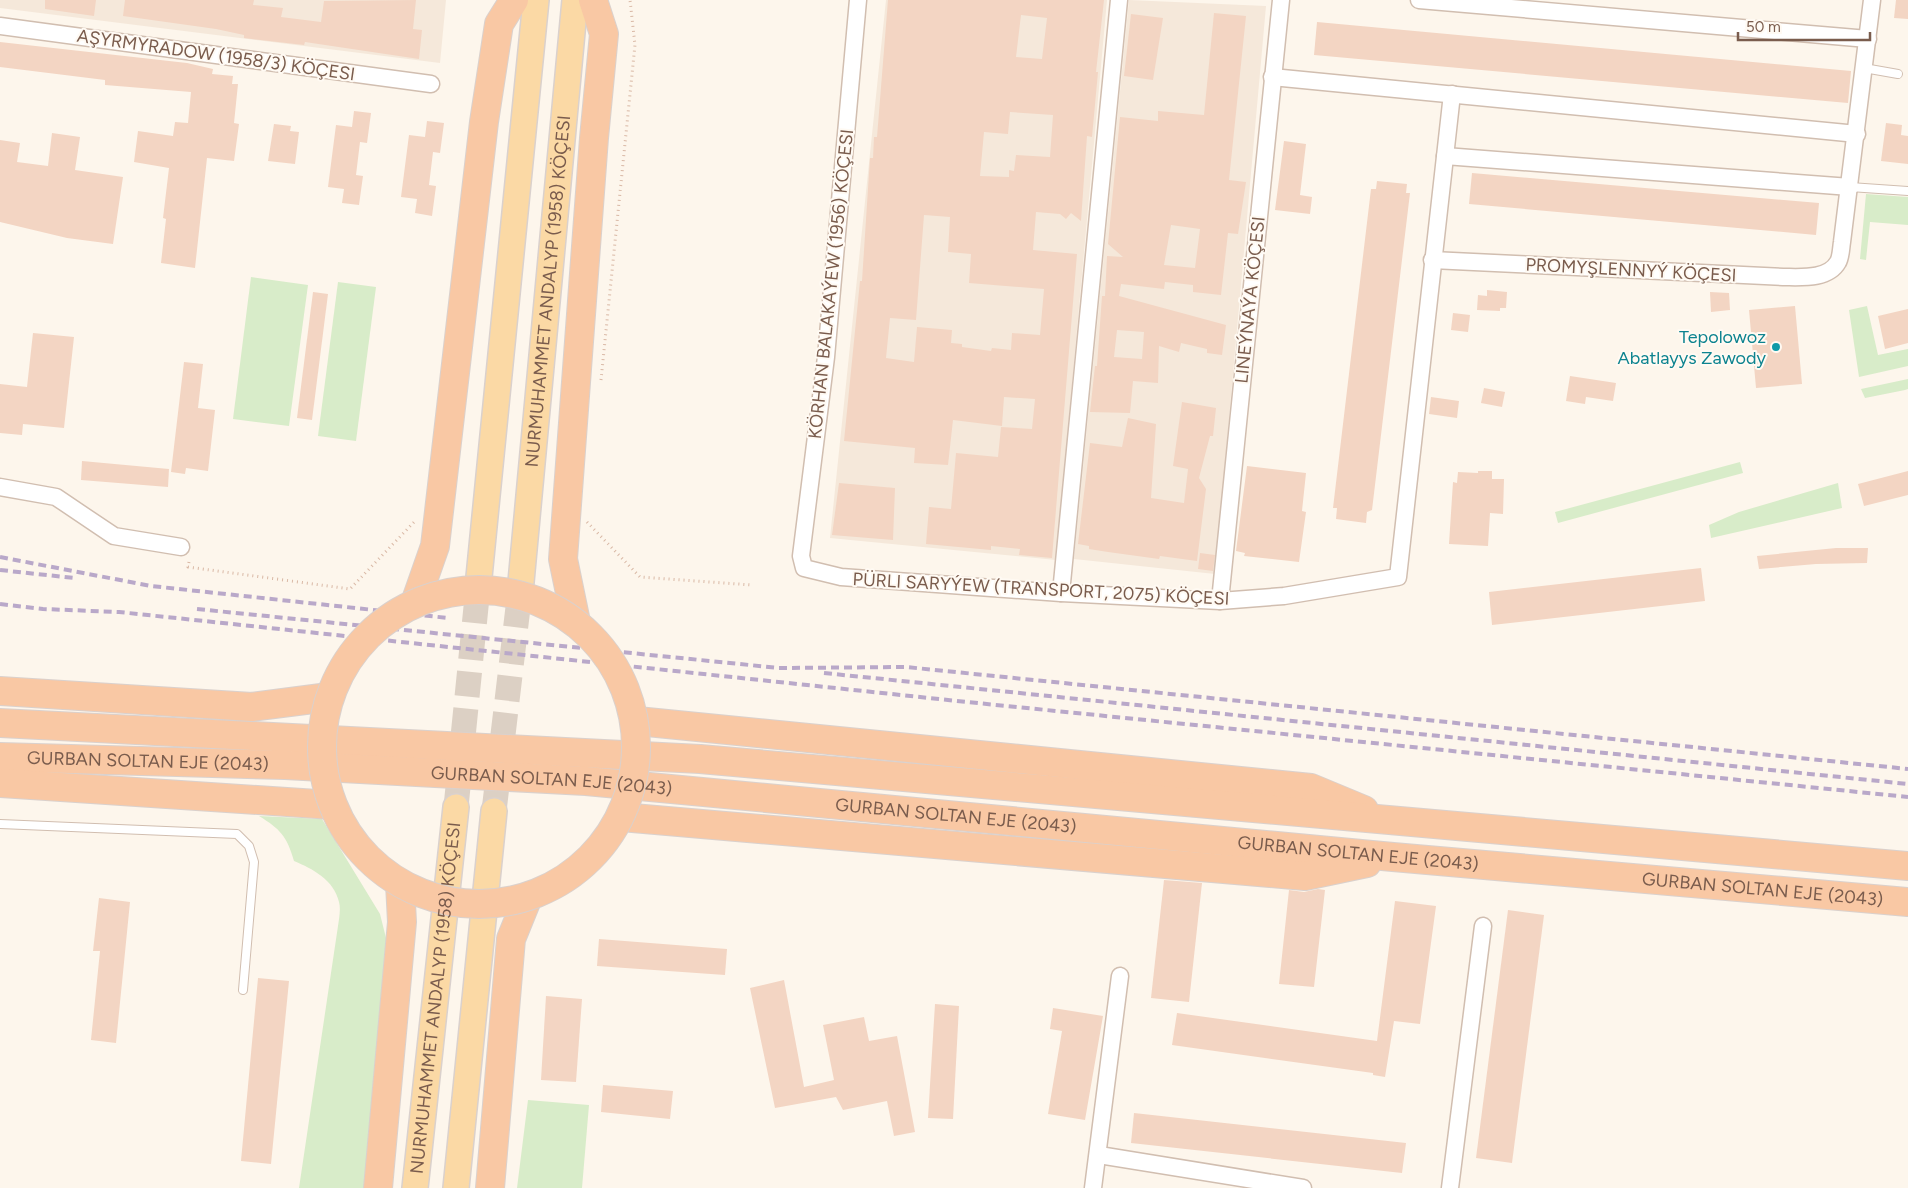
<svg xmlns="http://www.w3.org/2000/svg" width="1908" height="1188" viewBox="0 0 1908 1188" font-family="Figtree,sans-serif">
	<rect width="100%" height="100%" fill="#fdf6ec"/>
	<!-- residential -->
	<g fill="#f5e8da">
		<path d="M0,0H446L440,63L0,8Z"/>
		<path d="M886,0H1107L1056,560L830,538Z"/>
		<path d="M1129,0L1266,6L1215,574L1074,559Z"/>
	</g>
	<!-- green -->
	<g fill="#d8ecc9">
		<path d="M1866,194L1908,197V225L1870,222L1866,260L1860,259Z"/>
		<path d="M251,277L308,285L289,426L233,419Z"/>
		<path d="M338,282L376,287L356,441L318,436Z"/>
		<path d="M1867,306L1878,355L1908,349V366L1859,377L1849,310Z"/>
		<path d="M1908,379V389L1905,390L1865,398L1861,389Z"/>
		<path d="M1740,462L1743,473L1558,523L1555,512Z"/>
		<path d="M1838,483L1842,508L1711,538L1709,525L1739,512Z"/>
		<path d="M259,816L322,819L380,914L388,946L366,1188H299L338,926C339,919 341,909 339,902C334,880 313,869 294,861C287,836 280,829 259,816Z"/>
		<path d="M528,1100L589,1105L582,1188H517Z"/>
	</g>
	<!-- building -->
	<g fill="#f3d5c3" fill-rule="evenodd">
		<path d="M45,0H96L94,16L45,9Z"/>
		<path d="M125,0H254L253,5L283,8L281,17L321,22L324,1L416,0L413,29L422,30L419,59L305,42L304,45L244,38V35L216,29L123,16Z"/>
		<path d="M888,0H1104L1096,72H1098L1092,137L1087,136L1081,221L1071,213L1066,219L1060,214L1036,212L1033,250L1077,254L1052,558L1019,555L1020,549L991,546V550L926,544L929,507L951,509L956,453L998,457L1001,427L1032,429L1035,399L1004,397L1002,426L953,420L948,465L914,463L915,448L844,441L860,281H862L870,158H873L874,137H877ZM1021,15L1047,18L1042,59L1016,57ZM1010,112L1053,115L1050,157L1016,155L1014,171L1009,170V177L980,176L984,132L1008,134ZM924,215L950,217L948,252L971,254L969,283L1044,289L1040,335L1012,333L1011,350L992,348L991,351L962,347V344L951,343L952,330L917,327L914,362L886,358L890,318L916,320Z"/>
		<path d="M1896,0H1908V19L1894,18Z"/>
		<path d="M1214,13L1246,16L1229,180L1246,182L1238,234L1228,233L1221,295L1193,292V285L1165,282L1164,289L1121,284L1119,296L1226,325L1222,355L1207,353V349L1181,343L1179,352L1159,346L1158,383L1133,381L1130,413L1090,412L1095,366H1097L1102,296H1105L1107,256L1123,257L1108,244L1120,117L1158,121V111L1204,115ZM1171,225L1200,229L1195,268L1164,265ZM1117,330L1144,332L1142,359L1114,357Z"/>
		<path d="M1131,14L1163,18L1153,80L1124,76Z"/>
		<path d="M1317,22L1851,71L1848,103L1314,55Z"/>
		<path d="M0,42L187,63L213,69L212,74L233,76L232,84H238L234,123L239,124L234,161L207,158L195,268L161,263L166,219L163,218L169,168L134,162L138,131L173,136L175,122L188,123L191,92L105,85V80L0,67Z"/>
		<path d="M354,111L371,113L367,143L360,142L356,175L363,176L359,205L342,203L344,189L328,187L336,125L352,127Z"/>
		<path d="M427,121L444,123L440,153L433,152L429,185L436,186L432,216L415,213L417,199L401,197L409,135L425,137Z"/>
		<path d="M1886,123L1902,125L1901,135L1908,136V164L1881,161Z"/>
		<path d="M274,124L291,126L290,131L299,132L295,164L268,161Z"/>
		<path d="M52,133L80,137L75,170L123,177L113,244L67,238L0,222V140L20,143L17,162L48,166Z"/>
		<path d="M1284,141L1306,144L1300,195L1312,197L1310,214L1275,210Z"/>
		<path d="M1472,173L1819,203L1816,235L1469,204Z"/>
		<path d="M1377,181L1407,184L1406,193H1410L1372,510L1367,512L1366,523L1336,519L1337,508H1333L1371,189H1376Z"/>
		<path d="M1487,290L1507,292L1506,308H1500V311L1477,310L1478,295L1487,296Z"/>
		<path d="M313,292L328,294L312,420L297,418Z"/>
		<path d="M1710,292L1729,293L1730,310L1711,312Z"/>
		<path d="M1795,306L1802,384L1756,388L1749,310Z"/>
		<path d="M1908,309V343L1885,349L1878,316Z"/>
		<path d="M1453,313L1470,315L1468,332L1451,330Z"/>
		<path d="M33,333L74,337L64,428L23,424L22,435L0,433V384L27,387Z"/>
		<path d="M184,362L203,364L198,408L215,410L208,471L186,468L185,474L171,472Z"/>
		<path d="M1570,376L1616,383L1613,401L1586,397L1585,404L1566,401Z"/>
		<path d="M1484,388L1505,392L1502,407L1481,403Z"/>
		<path d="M1431,397L1459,401L1457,418L1429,414Z"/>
		<path d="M1182,402L1216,408L1213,436H1210L1199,478L1206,489L1197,561L1160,556L1159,559L1108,552L1089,549V546L1078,544L1090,443L1122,447L1128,418L1156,424L1151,498L1184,503L1188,469L1173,466Z"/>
		<path d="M82,461L169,469L168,487L81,480Z"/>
		<path d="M1247,466L1306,473L1302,511L1306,512L1299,562L1244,556L1245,553L1236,551Z"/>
		<path d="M1478,471H1492V479H1504L1503,514L1490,513L1488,546L1449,544L1453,482L1457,483L1458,472L1478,473Z"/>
		<path d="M1908,471V495L1864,506L1858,484Z"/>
		<path d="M839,483L895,488L893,540L832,535Z"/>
		<path d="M1836,548H1868L1867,563L1816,564L1759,569L1757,556Z"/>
		<path d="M1200,553L1215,555L1213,571L1198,569Z"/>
		<path d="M1701,568L1705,601L1492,625L1489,592Z"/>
		<path d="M1164,880L1202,883L1189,1002L1151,998Z"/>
		<path d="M1318,889L1325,890L1314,987L1279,984L1289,890L1304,892Z"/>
		<path d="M99,898L130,902L116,1043L91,1040L100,951H93Z"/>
		<path d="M1395,901L1436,906L1420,1024L1394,1021L1385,1077L1373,1075V1073L1172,1045L1177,1013L1377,1041Z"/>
		<path d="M1508,910L1544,915L1512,1163L1476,1158Z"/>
		<path d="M599,939L727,949L725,975L597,966Z"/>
		<path d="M258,978L289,981L271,1164L241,1161Z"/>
		<path d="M784,980L804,1087L834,1080L823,1025L864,1017L869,1041L897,1036L915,1132L894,1136L887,1101L843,1110L836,1097L775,1108L750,988Z"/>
		<path d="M546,996L582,999L576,1082L541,1080Z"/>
		<path d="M935,1004L959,1006L953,1119L928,1118Z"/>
		<path d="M1053,1008L1103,1016L1085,1120L1048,1114L1062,1031L1050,1029Z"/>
		<path d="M603,1085L673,1091L670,1119L601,1112Z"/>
		<path d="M1134,1113L1406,1143L1402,1173L1131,1143Z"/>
	</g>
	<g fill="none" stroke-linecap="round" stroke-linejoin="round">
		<!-- primary-tunnel -->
		<g stroke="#dcd0c4" stroke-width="25" stroke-dasharray="25 12" stroke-linecap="butt">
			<path d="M456,807L479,577"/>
			<path d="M494,811L521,582"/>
		</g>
		<defs>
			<g id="service">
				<path d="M1864,68L1898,74"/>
				<path d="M1850,187L1908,191"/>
				<path d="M0,824L237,834L249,846L254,862L243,990"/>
			</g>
			<g id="minor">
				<path d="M858,0L826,357L801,556L804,568L841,577L1061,593L1220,601L1284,596L1398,577L1452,94"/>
				<path d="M1419,0L1868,39"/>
				<path d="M0,26L431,84"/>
				<path d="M1272,77L1857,134"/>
				<path d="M1445,156L1850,187"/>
				<path d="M1432,260L1783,277C1800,277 1828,280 1838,262C1841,257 1841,248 1842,242L1872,0"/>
				<path d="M0,487L56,497L114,536L181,547"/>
				<path d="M1061,593L1119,0"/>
				<path d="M1220,601L1281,0"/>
				<path d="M1099,1155L1303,1188"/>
				<path d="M1093,1188L1120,976"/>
				<path d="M1450,1188L1483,926"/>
			</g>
			<g id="primary">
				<path d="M479,577L536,0"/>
				<path id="s1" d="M521,582L575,0"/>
				<path id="s2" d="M415,1188L456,807"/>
				<path d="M456,1188L494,811"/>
			</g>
			<g id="trunk">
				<path d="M415,603L435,546L484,122L499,24L514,0"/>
				<path d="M576,622L563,559L594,138L604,34L593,0"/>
				<path d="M0,691L252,707L329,697"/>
				<path d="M637,721L1311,788L1364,810"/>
				<path d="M0,723L700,759L1908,866"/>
				<path id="s3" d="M0,757L285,765L586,781L1393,857L1908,902"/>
				<path d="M0,783L332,805"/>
				<path d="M621,817L1305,876L1367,863"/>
				<path d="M378,1188L402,922L400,884"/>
				<path d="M490,1188L511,939L528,897"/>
			</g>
		</defs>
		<!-- service casing -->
		<use href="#service" stroke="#d1beb0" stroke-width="10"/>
		<!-- minor casing -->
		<use href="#minor" stroke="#d1beb0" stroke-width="19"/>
		<!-- primary casing -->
		<use href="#primary" stroke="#dad1cd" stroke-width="28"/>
		<!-- trunk casing -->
		<use href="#trunk" stroke="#dad1cd" stroke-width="30"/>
		<!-- path -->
		<g stroke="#d9b8a5" stroke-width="3" stroke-dasharray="1 4" stroke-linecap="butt">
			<path d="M601,380L635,45L630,0"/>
			<path d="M587,522L640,577L752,585"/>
			<path d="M189,562L188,567L350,589L416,520"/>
		</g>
		<!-- service -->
		<use href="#service" stroke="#fff" stroke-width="8"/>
		<!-- minor -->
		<use href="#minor" stroke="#fff" stroke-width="16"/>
		<!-- primary -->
		<use href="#primary" stroke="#fbd9a5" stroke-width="25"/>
		<!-- trunk -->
		<use href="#trunk" stroke="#f9c8a4" stroke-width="28"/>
		<!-- rail -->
		<g stroke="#b9a8c9" stroke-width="4" stroke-dasharray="8 5" stroke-linecap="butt">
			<path d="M0,557L151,586L448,618"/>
			<path d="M0,570L74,578"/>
			<path d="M0,604L43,609L119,612L967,702L1908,797"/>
			<path d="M197,609L779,668L906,667L1908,769"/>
			<path d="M824,673L1908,784"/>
		</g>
		<defs>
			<circle id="trunk-bridge" cx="479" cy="747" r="157"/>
		</defs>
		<!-- trunk-bridge casing -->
		<use href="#trunk-bridge" stroke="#dad1cd" stroke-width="30" stroke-linecap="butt"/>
		<!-- trunk-bridge -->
		<use href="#trunk-bridge" stroke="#f9c8a4" stroke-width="28"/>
	</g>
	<!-- markers -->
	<circle fill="#0f9aa8" stroke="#fffaf3" stroke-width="2" cx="1776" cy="347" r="5"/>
	<g text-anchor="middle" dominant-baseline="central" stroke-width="4" stroke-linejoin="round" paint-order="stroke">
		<!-- street labels -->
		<g font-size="18" fill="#7a5c4d" stroke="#fffaf3">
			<text transform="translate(216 55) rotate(8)">AŞYRMYRADOW (1958/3) KÖÇESI</text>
			<text transform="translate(1631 270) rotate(3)">PROMYŞLENNYÝ KÖÇESI</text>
			<text transform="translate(831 284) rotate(-84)">KÖRHAN BALAKAÝEW (1956) KÖÇESI</text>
			<text stroke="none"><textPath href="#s1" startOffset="292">NURMUHAMMET ANDALYP (1958) KÖÇESI</textPath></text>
			<text transform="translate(1250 300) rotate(-84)">LINEÝNAÝA KÖÇESI</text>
			<text transform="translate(1041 589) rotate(3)">PÜRLI SARYÝEW (TRANSPORT, 2075) KÖÇESI</text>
			<text stroke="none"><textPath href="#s3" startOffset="148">GURBAN SOLTAN EJE (2043)</textPath></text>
			<text stroke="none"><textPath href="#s3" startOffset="552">GURBAN SOLTAN EJE (2043)</textPath></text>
			<text stroke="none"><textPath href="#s3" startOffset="958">GURBAN SOLTAN EJE (2043)</textPath></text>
			<text stroke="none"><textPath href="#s3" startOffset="1362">GURBAN SOLTAN EJE (2043)</textPath></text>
			<text stroke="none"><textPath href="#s3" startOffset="1768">GURBAN SOLTAN EJE (2043)</textPath></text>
			<text stroke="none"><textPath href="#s2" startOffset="191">NURMUHAMMET ANDALYP (1958) KÖÇESI</textPath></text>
		</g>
		<!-- culture labels -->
		<g font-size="18" fill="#0d838f" stroke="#fffaf3" text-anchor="end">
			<text x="1766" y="337">Tepolowoz<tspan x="1766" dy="21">Abatlayys Zawody</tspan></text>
		</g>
	</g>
	<!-- scale -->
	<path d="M1738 32v8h132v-8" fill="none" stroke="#7a5c4d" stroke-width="2.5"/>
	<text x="1746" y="32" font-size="15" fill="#7a5c4d" stroke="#fffaf3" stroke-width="4" paint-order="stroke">50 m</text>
</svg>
